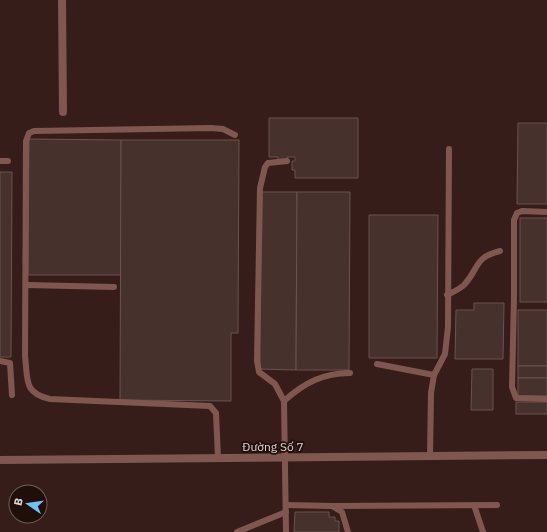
<svg xmlns="http://www.w3.org/2000/svg" width="547" height="532" viewBox="0 0 547 532" font-family="'IBM Plex Sans',sans-serif">
	<rect width="100%" height="100%" fill="#2a1714"/>
	<!-- built -->
	<path fill="#371d19" fill-rule="evenodd" d="M0,0H547V532H0ZM16,492H40V516H16Z"/>
	<!-- building -->
	<g fill="#47312d" stroke="#6b534f">
		<path d="M269,118H358V178H295V170H292V161H295V157H287V160H278V157H269Z"/>
		<path d="M518,123H547V204H517Z"/>
		<path d="M29,139L121,140V275H28Z"/>
		<path d="M121,140H239L238,333H231V401L120,400Z"/>
		<path d="M0,172H12L11,357H0Z"/>
		<path d="M260,192H297L296,370L260,369Z"/>
		<path d="M297,192H350L349,370H296Z"/>
		<path d="M369,215H438L437,358H369Z"/>
		<rect x="520" y="218" width="27" height="84"/>
		<path d="M474,303H504L503,359H455L456,310H474Z"/>
		<rect x="518" y="310" width="29" height="56"/>
		<rect x="518" y="366" width="29" height="12"/>
		<path d="M472,369H493V410H471Z"/>
		<rect x="518" y="378" width="29" height="18"/>
		<rect x="516" y="402" width="31" height="12"/>
		<path d="M295,512H329V517H335V521H339V532H294Z"/>
	</g>
	<g fill="none" stroke-linecap="round" stroke-linejoin="round">
		<!-- lane -->
		<g stroke="#805750" stroke-width="6">
			<path d="M0,161H8"/>
			<path d="M547,212L522,211L517,213L514,220V297L512,387L516,398L547,399"/>
			<path d="M27,285L114,287"/>
			<path d="M447,295C453,292 460,289 464,285C480,268 473,258 500,251"/>
			<path d="M0,361L10,363L12,395"/>
			<path d="M377,364L434,375"/>
			<path d="M284,401C304,383 323,373 350,373"/>
			<path d="M430,456L431,393L434,375L445,354L448,327L449,149"/>
			<path d="M218,458L216,413L210,406L50,399C23,393 28,379 25,356L26,141L29,133L34,131L211,128L223,129L235,135"/>
			<path d="M286,505L332,506L342,512L348,532"/>
			<path d="M474,505L483,532"/>
			<path d="M332,506L497,505"/>
			<path d="M237,532L286,512"/>
			<path d="M286,532L284,401L275,384L259,372L257,361L260,188L265,167L268,163L287,161"/>
		</g>
		<!-- street -->
		<g stroke="#805750" stroke-width="8">
			<path d="M62,0L63,112"/>
			<path d="M0,460L547,455"/>
		</g>
	</g>
	<g text-anchor="middle" dominant-baseline="central" stroke-width="3.5" stroke-linejoin="round" paint-order="stroke">
		<!-- street labels -->
		<g font-size="12" fill="#e2d4d1" stroke="#200e0b">
			<text x="273" y="446">Đường Số 7</text>
		</g>
	</g>
	<!-- north arrow -->
	<g transform="translate(28 504) rotate(283)"><circle r="19" fill="#200e0b" stroke="#6e5d5a"/>
	<path d="M0-3L7 15L0 10L-7 15Z" fill="#71c1f5"/>
	<text y="-6" font-size="11" font-weight="bold" text-anchor="middle" fill="#e2d4d1">B</text>
	</g>
</svg>
